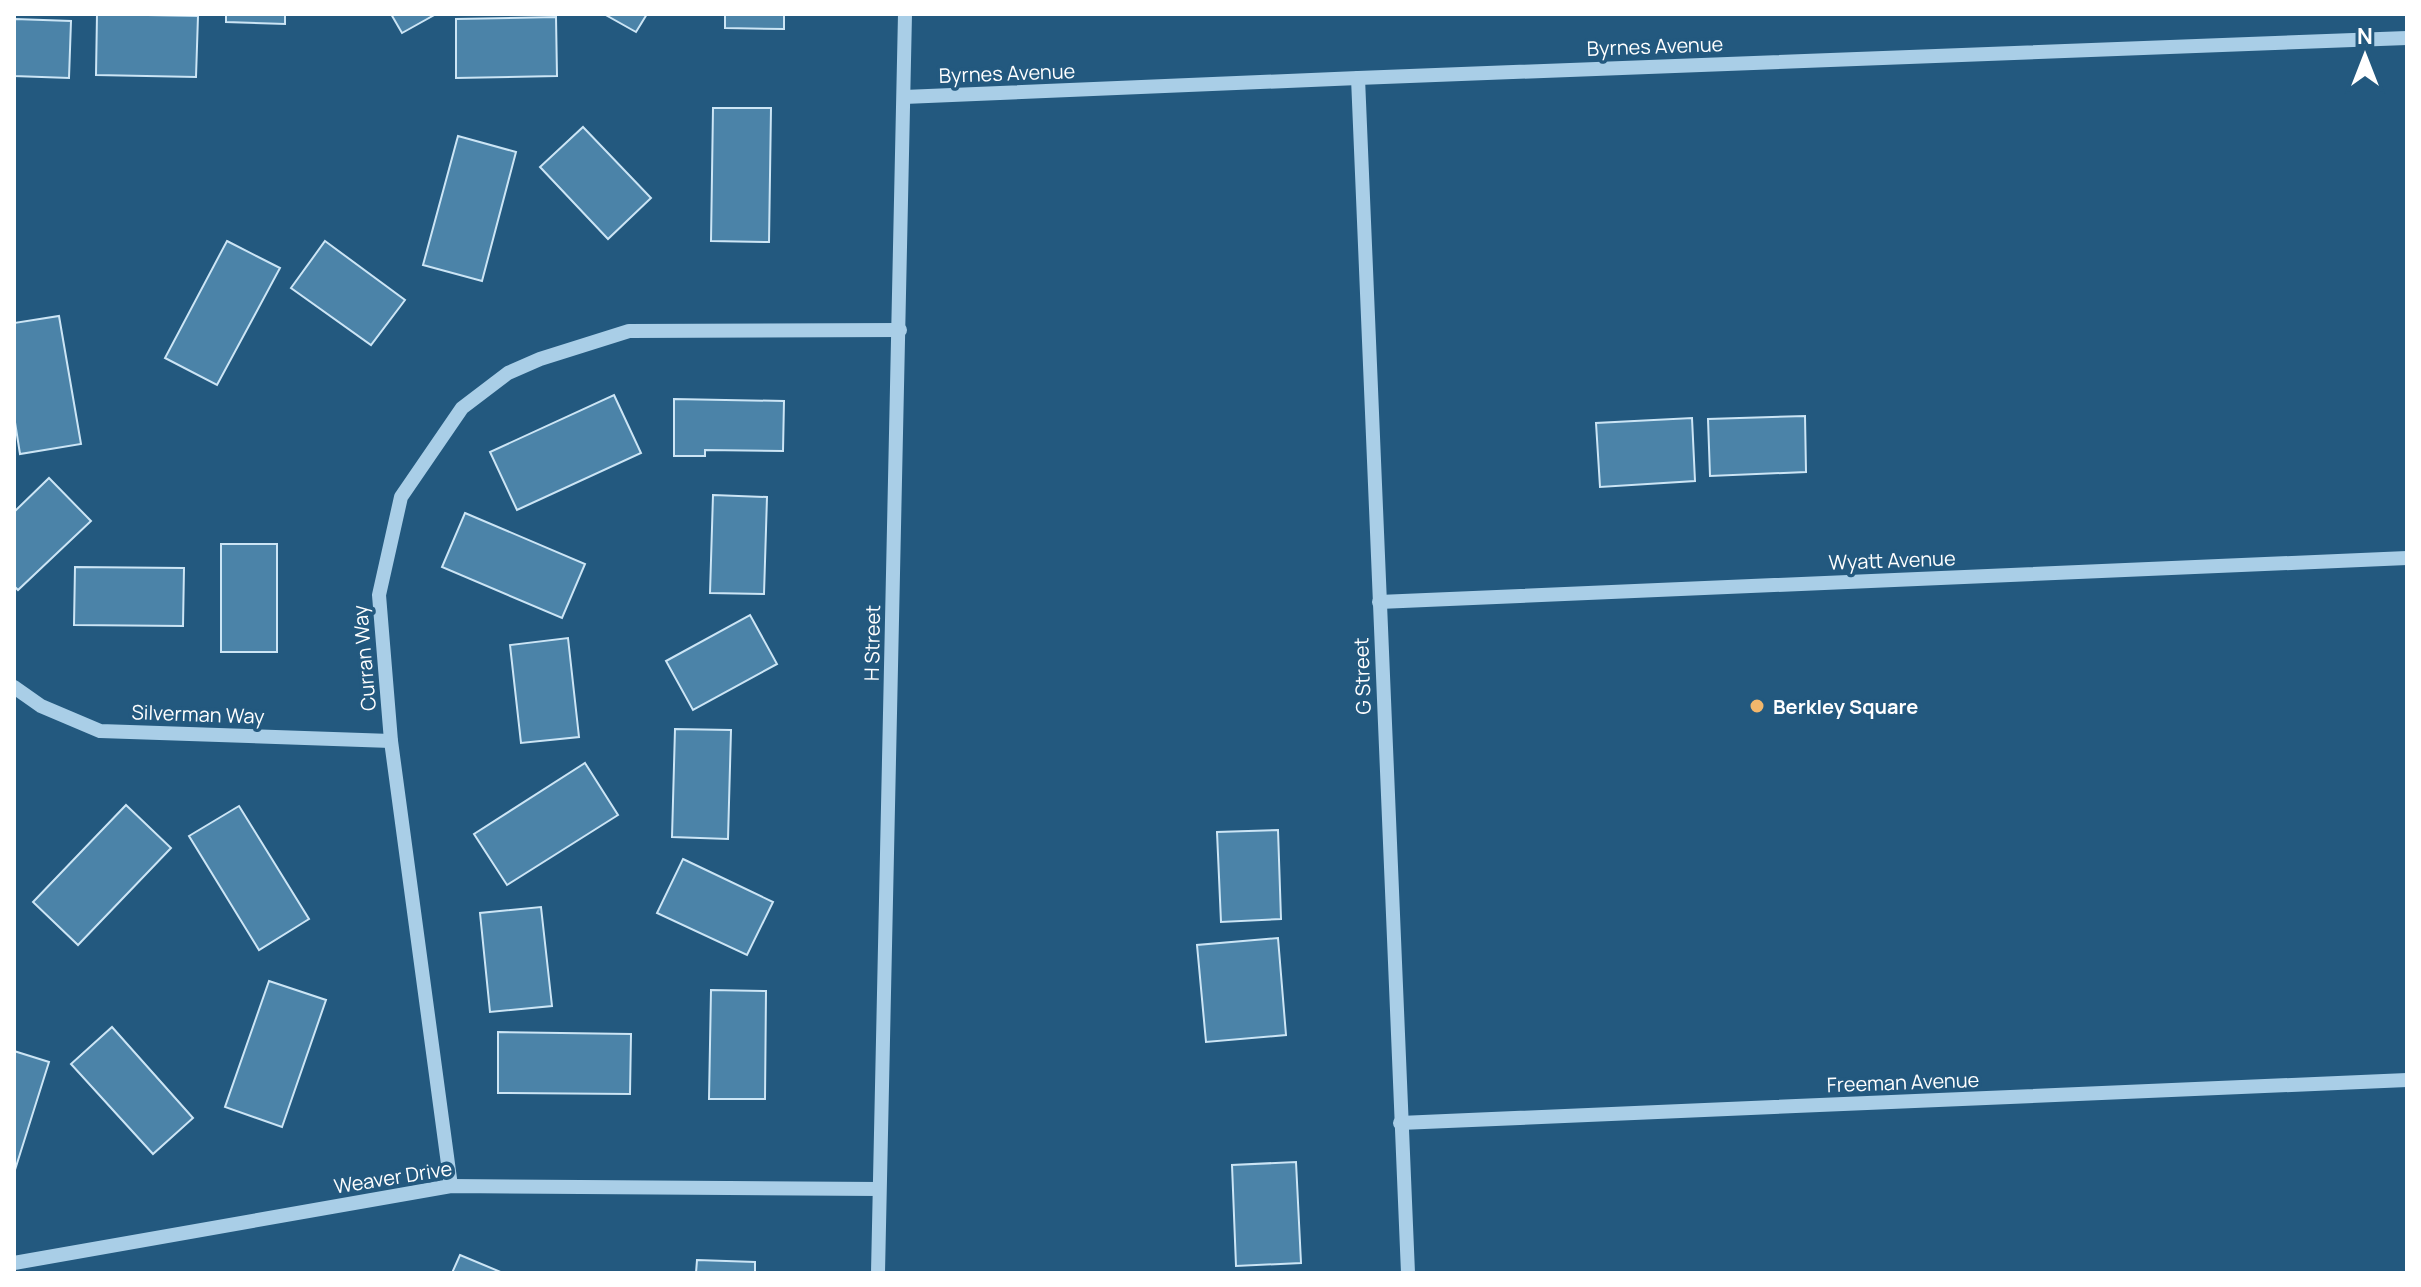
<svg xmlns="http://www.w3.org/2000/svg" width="2421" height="1287" viewBox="0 0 2421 1287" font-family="Manrope,sans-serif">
	<rect width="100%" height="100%" fill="#23597f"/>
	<!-- building -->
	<g fill="#4b83a8" stroke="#cce5f5" stroke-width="2">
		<path d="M97,14L198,16L196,77L96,75Z"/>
		<path d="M226,14H285V24L226,22Z"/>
		<path d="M391,14H436L402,33Z"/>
		<path d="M604,14H647L636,32Z"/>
		<path d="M725,14H784V29L725,28Z"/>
		<path d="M556,17L557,76L456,78V19Z"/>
		<path d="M15,19L71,21L69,78L14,76Z"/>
		<path d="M713,108H771L769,242L711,241Z"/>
		<path d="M583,127L651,198L608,239L540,167Z"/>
		<path d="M458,136L516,152L482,281L423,265Z"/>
		<path d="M227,241L280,268L217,385L165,358Z"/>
		<path d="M325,241L405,300L371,345L291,288Z"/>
		<path d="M59,316L81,444L20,454L14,416V323Z"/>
		<path d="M614,395L641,453L517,510L490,452Z"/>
		<path d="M674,399L784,401L783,451L705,450V456H674Z"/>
		<path d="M1805,416L1806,472L1710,476L1708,419Z"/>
		<path d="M1692,418L1695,481L1600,487L1596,423Z"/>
		<path d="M49,478L91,521L18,590L14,586V512Z"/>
		<path d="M713,495L767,497L764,594L710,593Z"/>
		<path d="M465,513L585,564L562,618L442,567Z"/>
		<rect x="221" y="544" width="56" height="108"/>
		<path d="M75,567L184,568L183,626L74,625Z"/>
		<path d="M750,615L777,664L693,710L666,661Z"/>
		<path d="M568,638L579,737L521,743L510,645Z"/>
		<path d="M675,729L731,730L728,839L672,837Z"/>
		<path d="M585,763L618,815L507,885L474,834Z"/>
		<path d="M126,805L171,848L78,945L33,902Z"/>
		<path d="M239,806L309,919L259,950L189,836Z"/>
		<path d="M1278,830L1281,919L1221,922L1217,832Z"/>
		<path d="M683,859L773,902L747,955L657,913Z"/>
		<path d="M541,907L552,1006L490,1012L480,913Z"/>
		<path d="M1278,938L1286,1035L1206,1042L1197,945Z"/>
		<path d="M269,981L326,1000L282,1127L225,1107Z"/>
		<path d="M711,990L766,991L765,1099H709Z"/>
		<path d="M112,1027L193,1118L153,1154L71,1064Z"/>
		<path d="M498,1032L631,1034L630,1094L498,1093Z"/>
		<path d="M14,1051L49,1062L14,1173Z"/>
		<path d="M1296,1162L1301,1263L1236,1266L1232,1165Z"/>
		<path d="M460,1255L503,1273H452Z"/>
		<path d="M697,1260L755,1262V1273H696Z"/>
	</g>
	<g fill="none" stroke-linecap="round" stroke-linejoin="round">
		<!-- minor -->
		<g stroke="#a9cee7" stroke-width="14">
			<path d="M1358,78L1408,1273"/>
			<path d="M904,97L1358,78L2407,38"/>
			<path d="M1379,602L2407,558"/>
			<path d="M14,687L41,706L100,731L391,741"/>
			<path d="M1400,1123L2407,1080"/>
			<path d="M451,1186L391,741L379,595L401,497L462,408L508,373L540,359L629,331L900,330"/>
			<path d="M14,1263L451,1186L879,1189"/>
			<path d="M878,1273L905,14"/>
		</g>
	</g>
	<!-- markers -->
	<circle fill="#f2b76c" stroke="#23597f" stroke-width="3" cx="1757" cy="706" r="8"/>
	<g text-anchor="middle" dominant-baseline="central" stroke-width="7" stroke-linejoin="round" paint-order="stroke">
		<!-- street labels -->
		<g font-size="20" fill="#fff" stroke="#23597f">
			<text transform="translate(1655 46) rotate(-2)">Byrnes Avenue</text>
			<text transform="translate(1007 73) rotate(-2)">Byrnes Avenue</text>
			<text transform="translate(1892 560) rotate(-2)">Wyatt Avenue</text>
			<text transform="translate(872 643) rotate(-89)">H Street</text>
			<text transform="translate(364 658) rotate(-95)">Curran Way</text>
			<text transform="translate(1362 676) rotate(-92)">G Street</text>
			<text transform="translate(198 714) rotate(2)">Silverman Way</text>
			<text transform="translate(1903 1082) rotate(-2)">Freeman Avenue</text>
			<text transform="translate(393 1177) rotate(-9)">Weaver Drive</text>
		</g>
		<!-- poi labels -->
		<g font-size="20" font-weight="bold" fill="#fff" stroke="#23597f" text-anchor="start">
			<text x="1773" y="706">Berkley Square</text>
		</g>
	</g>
	<!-- border -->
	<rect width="2421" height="1287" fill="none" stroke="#ffffff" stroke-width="32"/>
	<!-- north arrow -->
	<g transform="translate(2365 56)" stroke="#23597f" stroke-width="6" paint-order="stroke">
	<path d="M0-6L14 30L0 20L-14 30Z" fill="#ffffff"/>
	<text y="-12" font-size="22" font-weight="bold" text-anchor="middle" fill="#ffffff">N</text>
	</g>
</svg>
